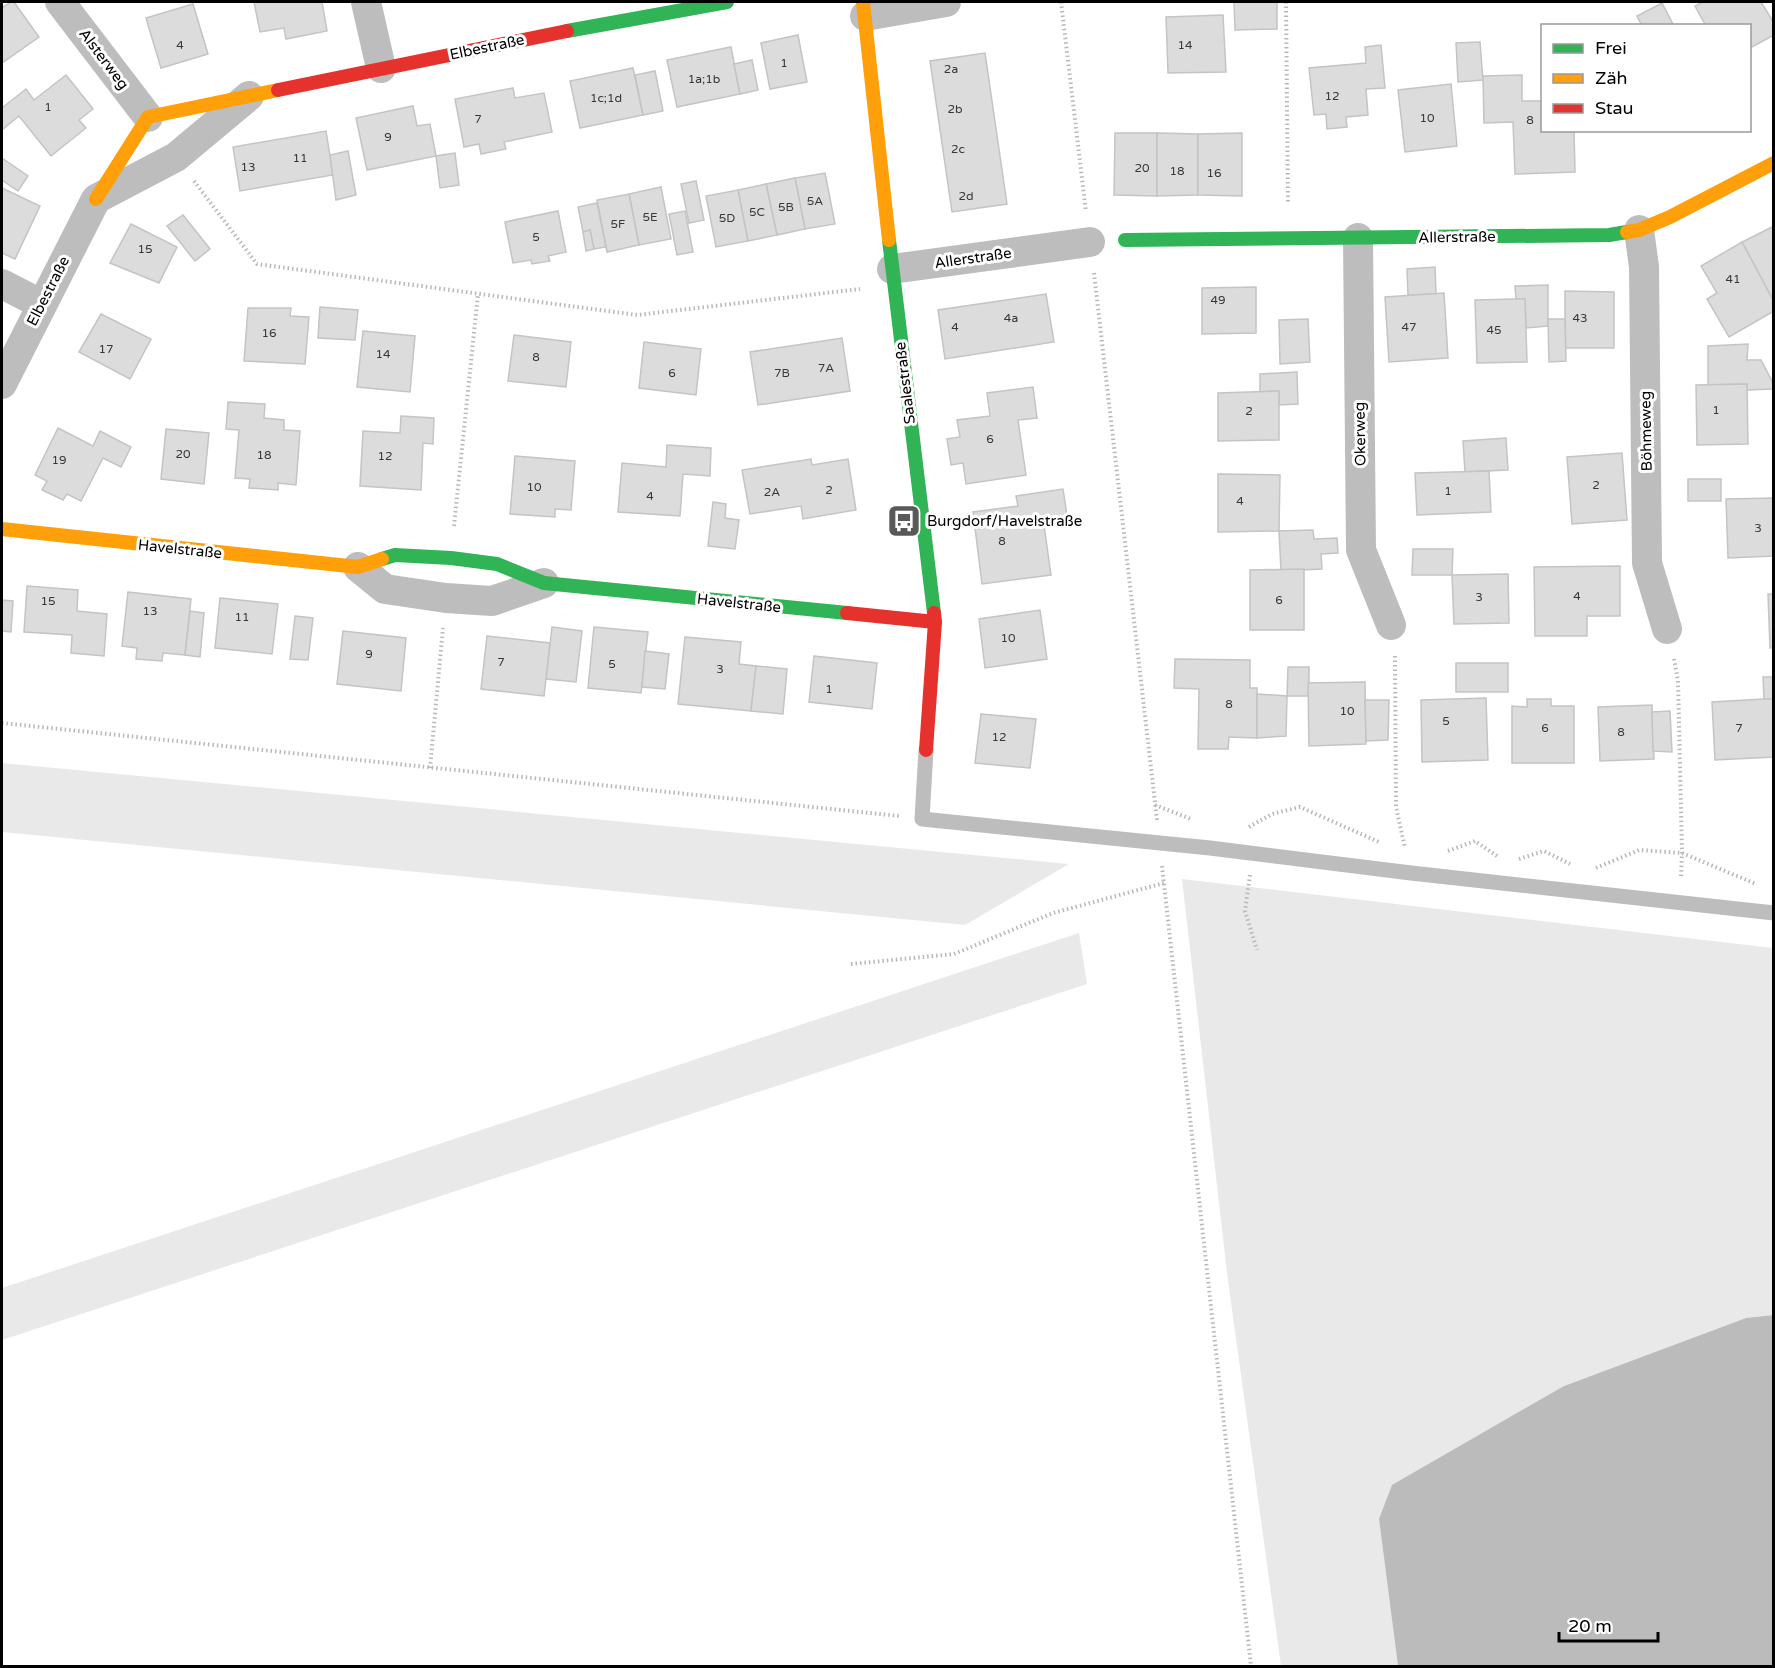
<svg xmlns="http://www.w3.org/2000/svg" width="1775" height="1668" viewBox="0 0 1775 1668" font-family="'Varela Round',sans-serif">
	<rect width="100%" height="100%" fill="#fff"/>
	<!-- green -->
	<g fill="#e9e9e9">
		<path d="M2,763L1069,864L965,925L2,832Z"/>
		<path d="M1182,879L1773,948V1315L1746,1318L1564,1386L1379,1519L1398,1666H1281L1227,1273Z"/>
		<path d="M1079,933L1087,984L2,1340V1288Z"/>
	</g>
	<!-- water -->
	<path fill="#bbb" d="M1773,1315V1666H1398L1379,1519L1392,1485L1564,1386L1746,1318Z"/>
	<!-- building -->
	<g fill="#dcdcdc" stroke="#c4c4c4" stroke-width="1.5">
		<path d="M11,2H14L39,37L2,63V8Z"/>
		<path d="M254,2H322L327,31L286,39L284,28L260,32Z"/>
		<path d="M1234,2H1277V29L1235,30Z"/>
		<path d="M1703,2H1761L1774,23V35L1750,48V26H1706L1695,6Z"/>
		<path d="M1662,3L1674,26H1642L1637,16Z"/>
		<path d="M193,4L208,54L161,68L146,18Z"/>
		<path d="M1223,15L1226,72L1168,73L1166,17Z"/>
		<path d="M798,35L807,82L770,89L761,43Z"/>
		<path d="M1480,42L1483,80L1458,82L1456,43Z"/>
		<path d="M1381,45L1385,88L1366,89L1368,115L1346,117L1347,127L1327,129L1326,114L1314,115L1309,68L1366,63L1365,47Z"/>
		<path d="M731,47L740,94L677,107L667,60Z"/>
		<path d="M985,53L1007,204L952,212L930,61Z"/>
		<path d="M752,60L758,90L740,94L734,64Z"/>
		<path d="M633,68L643,115L580,128L570,81Z"/>
		<path d="M655,71L663,111L643,115L635,75Z"/>
		<path d="M66,75L93,109L79,120L86,128L51,156L19,116L2,130V108L26,89L34,100Z"/>
		<path d="M1522,75V101H1542V130H1574L1575,172L1515,174L1513,122L1484,123L1483,76Z"/>
		<path d="M1451,84L1457,146L1405,152L1398,90Z"/>
		<path d="M513,88L515,98L544,93L552,132L504,142L506,149L481,154L479,144L464,147L455,99Z"/>
		<path d="M413,106L417,126L430,124L436,156L367,170L356,118Z"/>
		<path d="M326,131L333,175L240,191L233,147Z"/>
		<path d="M1115,133H1157V196L1114,195Z"/>
		<path d="M1157,133L1198,134V195L1157,196Z"/>
		<path d="M1242,133V196L1198,195V134Z"/>
		<path d="M348,151L356,195L336,200L330,155Z"/>
		<path d="M455,153L459,185L440,188L436,156Z"/>
		<path d="M2,158L28,176L18,191L2,180Z"/>
		<path d="M825,173L835,224L805,229L795,178Z"/>
		<path d="M795,178L805,229L777,235L766,184Z"/>
		<path d="M696,181L704,220L689,223L681,184Z"/>
		<path d="M766,184L777,235L748,241L738,190Z"/>
		<path d="M661,187L671,239L639,245L629,194Z"/>
		<path d="M2,188L40,206L15,259L2,253Z"/>
		<path d="M738,190L748,241L716,247L706,196Z"/>
		<path d="M629,194L639,245L607,252L597,200Z"/>
		<path d="M597,203L606,247L594,249L590,230L583,232L578,207Z"/>
		<path d="M558,211L566,252L548,256L550,261L532,264L531,260L513,263L505,222Z"/>
		<path d="M685,211L693,252L677,255L669,214Z"/>
		<path d="M183,215L210,249L195,261L167,226Z"/>
		<path d="M131,224L177,247L159,283L110,263Z"/>
		<path d="M1774,226V302L1742,242Z"/>
		<path d="M590,230L594,249L586,251L583,232Z"/>
		<path d="M1742,242L1774,302V311L1729,337L1707,299L1717,293L1701,266Z"/>
		<path d="M1435,267L1436,294L1408,295L1407,269Z"/>
		<path d="M1548,285V326L1526,328L1525,299H1516L1515,286Z"/>
		<path d="M1256,287V333L1202,334V288Z"/>
		<path d="M1565,291L1614,292V348H1565Z"/>
		<path d="M1444,293L1448,358L1389,362L1385,297Z"/>
		<path d="M1046,294L1054,342L945,359L938,310Z"/>
		<path d="M1516,299H1525L1527,362L1477,363L1475,300Z"/>
		<path d="M320,307L358,310L355,340L318,338Z"/>
		<path d="M248,308H291L290,316L309,317L305,364L244,361Z"/>
		<path d="M101,314L151,339L130,379L79,352Z"/>
		<path d="M1308,319L1310,362L1280,364L1279,320Z"/>
		<path d="M1548,319H1565L1566,361L1549,362Z"/>
		<path d="M363,331L415,336L410,392L357,387Z"/>
		<path d="M514,335L571,342L566,387L508,381Z"/>
		<path d="M842,338L850,391L758,405L750,352Z"/>
		<path d="M644,342L701,349L696,395L639,388Z"/>
		<path d="M1748,344L1747,360H1761L1774,385V389L1747,390V384L1708,385V346Z"/>
		<path d="M1297,372L1298,404L1279,405V391L1260,392V374Z"/>
		<path d="M1747,384L1748,444L1697,445L1696,385Z"/>
		<path d="M1033,387L1037,418L1018,420L1026,475L966,484L963,463L951,465L947,439L960,437L957,420L990,416L987,393Z"/>
		<path d="M1279,391V440L1218,441V393Z"/>
		<path d="M228,402L265,404L264,418L284,420V430L300,431L296,485L278,483V490L249,488L250,479L235,478L239,430L226,429Z"/>
		<path d="M401,416L434,418L433,444L423,443L421,490L360,486L363,431L400,433Z"/>
		<path d="M58,428L93,446L100,431L131,447L121,467L103,458L81,501L67,494L63,500L42,490L47,481L35,475Z"/>
		<path d="M166,429L209,433L204,484L161,479Z"/>
		<path d="M1506,438L1508,470L1465,472L1463,441Z"/>
		<path d="M667,445L711,448L710,476L683,474L680,516L618,512L622,463L666,467Z"/>
		<path d="M1622,453L1627,520L1572,524L1567,457Z"/>
		<path d="M515,456L575,461L571,510L555,509V517L510,514Z"/>
		<path d="M811,459L812,465L848,459L856,510L803,519L801,506L750,514L742,470Z"/>
		<path d="M1489,471L1491,512L1417,515L1415,473Z"/>
		<path d="M1218,474L1280,475L1279,531L1218,532Z"/>
		<rect x="1688" y="479" width="33" height="22"/>
		<path d="M1063,489L1068,522L1044,525L1051,575L982,584L973,512L1018,506L1016,496Z"/>
		<path d="M1774,498V556L1728,558L1726,499Z"/>
		<path d="M713,502L726,504L725,518L739,520L735,549L708,546Z"/>
		<path d="M1313,530L1314,539L1337,538L1338,553L1321,554L1322,569L1281,571L1279,531Z"/>
		<path d="M1413,549H1453L1452,575H1412Z"/>
		<path d="M1620,566V616H1587V636H1535L1534,567Z"/>
		<path d="M1304,569V630H1250V570Z"/>
		<path d="M1508,574L1509,623L1454,624L1452,575Z"/>
		<path d="M27,586L78,590L77,611L107,614L104,656L71,653L72,635L24,632Z"/>
		<path d="M128,592L191,599L185,655L163,653L162,661L136,659L137,648L122,646Z"/>
		<path d="M1768,594H1774V648H1770Z"/>
		<path d="M220,598L278,604L272,654L215,648Z"/>
		<path d="M2,600L13,601L11,632L2,631Z"/>
		<path d="M1040,610L1047,659L985,668L979,619Z"/>
		<path d="M190,611L204,613L200,657L185,655Z"/>
		<path d="M295,616L313,618L308,660L290,659Z"/>
		<path d="M552,627L582,631L576,682L546,679Z"/>
		<path d="M594,627L648,632L641,693L588,688Z"/>
		<path d="M343,631L406,638L401,691L337,684Z"/>
		<path d="M487,636L550,643L544,696L481,689Z"/>
		<path d="M685,637L741,642L739,664L756,666L751,711L678,704Z"/>
		<path d="M645,651L669,654L665,689L642,687Z"/>
		<path d="M814,656L877,663L872,709L809,702Z"/>
		<path d="M1175,659L1250,660V688H1257V738L1229,737L1228,749H1198L1199,689L1174,688Z"/>
		<rect x="1456" y="663" width="52" height="29"/>
		<path d="M756,666L787,669L783,714L751,711Z"/>
		<path d="M1288,667H1309V696H1287Z"/>
		<path d="M1763,677H1774V699H1764Z"/>
		<path d="M1365,682L1366,744L1309,746L1308,683Z"/>
		<path d="M1257,694L1287,696L1286,736L1257,738Z"/>
		<path d="M1486,698L1488,760L1422,762L1421,700Z"/>
		<path d="M1527,699H1551V706H1574V763H1512V706L1527,707Z"/>
		<path d="M1764,699H1774V757L1715,760L1712,702Z"/>
		<path d="M1365,700H1389L1388,740L1366,741Z"/>
		<path d="M1652,705L1654,759L1600,761L1598,707Z"/>
		<path d="M1670,711L1672,752L1653,751L1652,712Z"/>
		<path d="M981,714L1036,719L1030,768L975,763Z"/>
	</g>
	<g fill="none" stroke-linecap="round" stroke-linejoin="round">
		<!-- path -->
		<g stroke="#b8b8b8" stroke-width="4" stroke-dasharray="1.5 3" stroke-linecap="butt">
			<path d="M1061,2L1086,212"/>
			<path d="M1286,2L1288,204"/>
			<path d="M194,181L257,264L637,315L860,289"/>
			<path d="M1094,273L1157,820"/>
			<path d="M454,526L478,294"/>
			<path d="M1395,656L1396,807L1405,848"/>
			<path d="M1674,659L1678,681L1682,853L1681,879"/>
			<path d="M2,723L899,816"/>
			<path d="M430,768L443,628"/>
			<path d="M1155,805L1191,819"/>
			<path d="M1249,827L1272,814L1300,807L1379,842"/>
			<path d="M1448,851L1475,841L1497,856"/>
			<path d="M1519,859L1544,851L1570,864"/>
			<path d="M1162,866L1251,1666"/>
			<path d="M1596,868L1639,850L1682,853L1756,884"/>
			<path d="M1250,875L1245,911L1257,950"/>
			<path d="M851,964L954,954L1053,913L1164,883"/>
		</g>
		<!-- lane -->
		<path stroke="#bdbdbd" stroke-width="15" d="M926,750L922,819L1210,848L1411,873L1774,913"/>
		<!-- street -->
		<g stroke="#bdbdbd" stroke-width="30">
			<path d="M60,2L148,117"/>
			<path d="M366,2L381,68"/>
			<path d="M865,16L946,2"/>
			<path d="M1639,230L1644,267L1647,563L1667,629"/>
			<path d="M1358,238L1361,550L1391,625"/>
			<path d="M892,269L1090,242"/>
			<path d="M2,284L41,304"/>
			<path d="M2,384L96,199L176,157L249,96"/>
			<path d="M358,567L385,589L446,598L492,601L544,583"/>
		</g>
		<!-- fast -->
		<g stroke="#30b455" stroke-width="14">
			<path d="M567,31L727,2"/>
			<path d="M889,240L934,613"/>
			<path d="M1125,240L1609,235L1627,232"/>
			<path d="M382,559L395,555L451,558L497,564L544,583L847,613"/>
		</g>
		<!-- slow -->
		<g stroke="#ff9f0a" stroke-width="14">
			<path d="M863,2L889,240"/>
			<path d="M96,199L148,117L278,90"/>
			<path d="M1627,232L1639,230L1670,217L1774,163"/>
			<path d="M2,529L358,567L382,559"/>
		</g>
		<!-- jam -->
		<g stroke="#e5322d" stroke-width="14">
			<path d="M278,90L567,31"/>
			<path d="M847,613L935,622"/>
			<path d="M926,750L935,622L934,613"/>
		</g>
	</g>
	<!-- icons -->
	<defs>
		<symbol id="bus-square" viewBox="-11 -11 22 22"><rect x="-9" y="-9" width="18" height="18" rx="4" fill="#595959" stroke="#fff"/><path d="M-5-6H5V4H4V6H2V4H-2V6H-4V4H-5ZM-3.5-4V0h7V-4ZM-3.5 1.2v1.5H-2V1.2ZM2 1.2v1.5H3.5V1.2Z" fill="#fff"/></symbol>
	</defs>
	<g fill-rule="evenodd">
		<use href="#bus-square" x="885" y="502" width="38" height="38"/>
	</g>
	<g text-anchor="middle" dominant-baseline="central" stroke-width="6" stroke-linejoin="round" paint-order="stroke">
		<!-- number labels -->
		<g font-size="12" fill="#373737">
			<text x="180" y="45">4</text>
			<text x="1185" y="45">14</text>
			<text x="784" y="63">1</text>
			<text x="951" y="69">2a</text>
			<text x="704" y="79">1a;1b</text>
			<text x="1332" y="96">12</text>
			<text x="606" y="98">1c;1d</text>
			<text x="48" y="107">1</text>
			<text x="955" y="109">2b</text>
			<text x="1427" y="118">10</text>
			<text x="478" y="119">7</text>
			<text x="1530" y="120">8</text>
			<text x="388" y="137">9</text>
			<text x="958" y="149">2c</text>
			<text x="300" y="158">11</text>
			<text x="248" y="167">13</text>
			<text x="1142" y="168">20</text>
			<text x="1177" y="171">18</text>
			<text x="1214" y="173">16</text>
			<text x="966" y="196">2d</text>
			<text x="815" y="201">5A</text>
			<text x="786" y="207">5B</text>
			<text x="757" y="212">5C</text>
			<text x="650" y="217">5E</text>
			<text x="727" y="218">5D</text>
			<text x="618" y="224">5F</text>
			<text x="536" y="237">5</text>
			<text x="145" y="249">15</text>
			<text x="1733" y="279">41</text>
			<text x="1218" y="300">49</text>
			<text x="1011" y="318">4a</text>
			<text x="1580" y="318">43</text>
			<text x="955" y="327">4</text>
			<text x="1409" y="327">47</text>
			<text x="1494" y="330">45</text>
			<text x="269" y="333">16</text>
			<text x="106" y="349">17</text>
			<text x="383" y="354">14</text>
			<text x="536" y="357">8</text>
			<text x="826" y="368">7A</text>
			<text x="672" y="373">6</text>
			<text x="782" y="373">7B</text>
			<text x="1716" y="410">1</text>
			<text x="1249" y="411">2</text>
			<text x="990" y="439">6</text>
			<text x="183" y="454">20</text>
			<text x="264" y="455">18</text>
			<text x="385" y="456">12</text>
			<text x="59" y="460">19</text>
			<text x="1596" y="485">2</text>
			<text x="534" y="487">10</text>
			<text x="829" y="490">2</text>
			<text x="1448" y="491">1</text>
			<text x="772" y="492">2A</text>
			<text x="650" y="496">4</text>
			<text x="1240" y="501">4</text>
			<text x="1758" y="528">3</text>
			<text x="1002" y="541">8</text>
			<text x="1577" y="596">4</text>
			<text x="1479" y="597">3</text>
			<text x="1279" y="600">6</text>
			<text x="48" y="601">15</text>
			<text x="150" y="611">13</text>
			<text x="242" y="617">11</text>
			<text x="1008" y="638">10</text>
			<text x="369" y="654">9</text>
			<text x="501" y="662">7</text>
			<text x="612" y="664">5</text>
			<text x="720" y="669">3</text>
			<text x="829" y="689">1</text>
			<text x="1229" y="704">8</text>
			<text x="1347" y="711">10</text>
			<text x="1446" y="721">5</text>
			<text x="1545" y="728">6</text>
			<text x="1739" y="728">7</text>
			<text x="1621" y="732">8</text>
			<text x="999" y="737">12</text>
		</g>
		<!-- street labels -->
		<g font-size="15" fill="#000" stroke="#fff">
			<text transform="translate(487 47) rotate(-12)">Elbestraße</text>
			<text transform="translate(104 59) rotate(53)">Alsterweg</text>
			<text transform="translate(1457 237) rotate(-1)">Allerstraße</text>
			<text transform="translate(973 258) rotate(-8)">Allerstraße</text>
			<text transform="translate(48 291) rotate(-63)">Elbestraße</text>
			<text transform="translate(905 383) rotate(-97)">Saalestraße</text>
			<text transform="translate(1646 431) rotate(-91)">Böhmeweg</text>
			<text transform="translate(1360 434) rotate(-91)">Okerweg</text>
			<text transform="translate(180 549) rotate(6)">Havelstraße</text>
			<text transform="translate(739 603) rotate(6)">Havelstraße</text>
		</g>
		<!-- poi labels -->
		<g font-size="15" fill="#000" stroke="#fff" text-anchor="start">
			<text x="927" y="521">Burgdorf/Havelstraße</text>
		</g>
	</g>
	<!-- border -->
	<rect width="1775" height="1668" fill="none" stroke="#000000" stroke-width="6"/>
	<!-- legend -->
	<rect x="1541" y="24" width="210" height="108" fill="#ffffff" stroke="#999999" stroke-width="1.5"/>
	<rect x="1553" y="44" width="30" height="9" fill="#30b455" stroke="#999999" stroke-width="1.5"/>
	<text x="1595" y="54" font-size="18" fill="#000000">Frei</text>
	<rect x="1553" y="74" width="30" height="9" fill="#ff9f0a" stroke="#999999" stroke-width="1.5"/>
	<text x="1595" y="84" font-size="18" fill="#000000">Zäh</text>
	<rect x="1553" y="104" width="30" height="9" fill="#e5322d" stroke="#999999" stroke-width="1.5"/>
	<text x="1595" y="114" font-size="18" fill="#000000">Stau</text>
	<!-- scale -->
	<path d="M1559 1632v9h99v-9" fill="none" stroke="#000000" stroke-width="3"/>
	<text x="1568" y="1632" font-size="18" fill="#000000" stroke="#ffffff" stroke-width="4.5" paint-order="stroke">20 m</text>
</svg>
